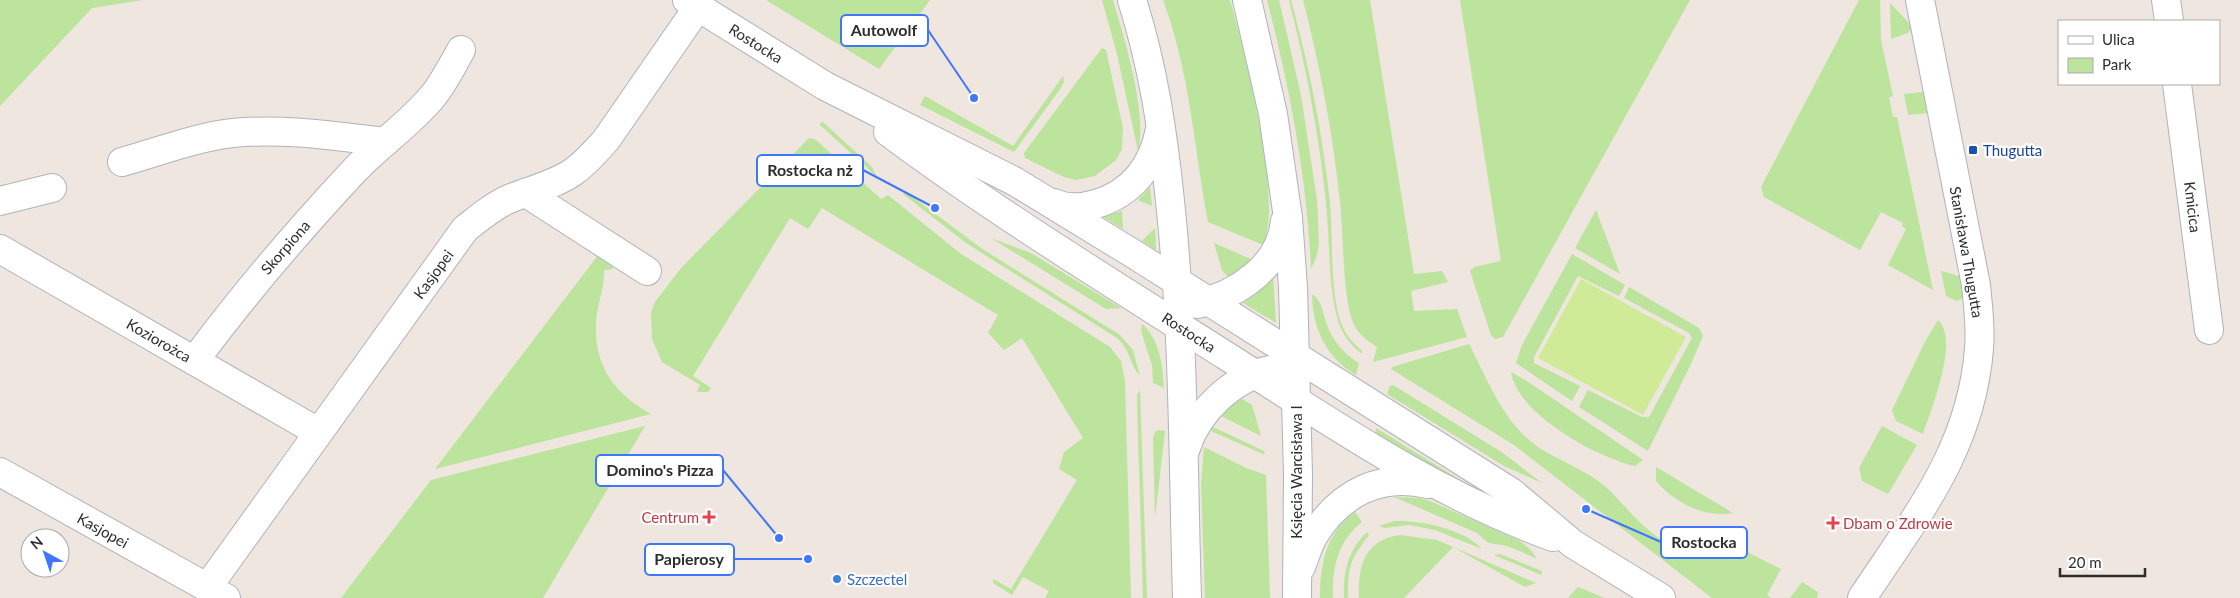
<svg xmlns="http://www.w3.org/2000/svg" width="2240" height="598" viewBox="0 0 2240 598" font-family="Lato,sans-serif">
	<rect width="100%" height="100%" fill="#eee6df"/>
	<!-- green -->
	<g fill="#bce49c">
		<path d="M0,0H143L92,8L0,106Z"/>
		<path d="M766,0H930L879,69Z"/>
		<path d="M1102,0H1113C1124,37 1148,115 1138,151L1117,54Z"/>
		<path d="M1163,0H1230C1244,51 1284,200 1263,245L1208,222C1194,148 1190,72 1163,0Z"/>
		<path d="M1267,0H1279L1301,95L1317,200L1319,245L1316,258L1311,269C1307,178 1290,88 1267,0Z"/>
		<path d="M1289,0H1291C1309,66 1323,135 1330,203C1333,238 1330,283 1339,317C1343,332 1351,341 1362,351V354C1349,344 1341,333 1337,317C1328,284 1330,238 1326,203C1319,134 1306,67 1289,0Z"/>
		<path d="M1303,0H1370L1414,274L1442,271L1448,282L1411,291L1414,311L1457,309L1467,337L1373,362L1377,347C1367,341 1356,332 1352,320C1342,289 1344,237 1340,202C1333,134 1320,66 1303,0Z"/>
		<path d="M1460,0H1690L1503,337L1495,339L1491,335L1470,271L1474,267L1501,261Z"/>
		<path d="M1859,0H1880L1881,40L1893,96L1889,97L1893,117H1897L1933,290L1888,265L1906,229L1902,226L1903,223L1881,212L1860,250L1764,197L1761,187Z"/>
		<path d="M1890,3L1909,23L1911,29L1908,33L1891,39Z"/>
		<path d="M1102,48L1106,50L1123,128L1122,149L1116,160L1095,176L1076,180L1064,177L1025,158L1024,153Z"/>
		<path d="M1063,76L1064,82L1061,88L1014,152L920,105L925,96L1013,146Z"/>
		<path d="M1924,92L1928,113L1908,115L1904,94Z"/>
		<path d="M823,122L872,167L877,177L819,124Z"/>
		<path d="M809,138L816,140L881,199L888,195L961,254L1110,347L1121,361L1125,381L1131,598H1045L1049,591L1023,577L1012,595L993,583V579L1011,589L1077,480L1059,469L1064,452L1083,438L1022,338L1004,350L988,333L998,315L822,208L808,229L790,218L693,376L711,388L708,392H697L700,385L662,362L652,339L651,312L655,302L681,268Z"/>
		<path d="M1150,187L1152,206L1138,200Z"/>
		<path d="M906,192L981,248L1120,335L1133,350L1140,376C1129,363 1131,351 1117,338L966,243L903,194Z"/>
		<path d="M1596,210L1620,274L1575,248Z"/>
		<path d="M1122,211L1123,229L1103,217Z"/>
		<path d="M1155,228L1156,250L1142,241Z"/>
		<path d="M991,238L1031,253L1121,308L1106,309Z"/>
		<path d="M1214,243L1253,260L1231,277L1227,276L1222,270Z"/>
		<path d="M599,254L610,262L613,269L604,270C605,289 596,306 596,324C594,366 615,394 651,414L435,469Z"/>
		<path d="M1572,254L1625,285L1619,296L1578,276L1534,357V363L1580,386L1572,401L1516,363L1522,345Z"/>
		<path d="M1941,271L1963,277L1962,299L1956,301L1946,296Z"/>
		<path d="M1273,276L1276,323L1243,303L1256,294Z"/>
		<path d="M1629,287L1699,328L1703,336L1690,366L1648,451L1579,407L1588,390L1642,417H1649L1692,338L1689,333L1624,298Z"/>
		<path d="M1312,294C1322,301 1323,313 1327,325C1332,340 1345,355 1359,363L1356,375C1325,357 1313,328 1312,294Z"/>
		<path d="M1938,320C1960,339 1931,411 1923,434L1896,421L1892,410L1926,340Z"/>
		<path d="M1142,324C1160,340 1163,366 1164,388L1153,383L1152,365L1141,331Z"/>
		<path d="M1469,344C1489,382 1504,425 1541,449C1559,460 1580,468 1598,481C1615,493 1628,512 1644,526C1659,540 1677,550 1695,559L1706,541L1741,549L1781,569L1767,595L1771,598H1712L1514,445L1391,369L1392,367Z"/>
		<path d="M1511,372L1530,383L1643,460L1635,466C1598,458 1517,414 1511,372Z"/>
		<path d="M1393,385L1503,453L1542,483L1504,466L1387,394L1390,386Z"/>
		<path d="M1140,390L1147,598H1143L1137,402V395Z"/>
		<path d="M1242,399L1252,405L1261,436L1221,416L1233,403Z"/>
		<path d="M645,426L543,598H341L431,480Z"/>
		<path d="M1882,426L1917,445L1888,494L1862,481L1859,468Z"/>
		<path d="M1213,427L1264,451L1265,455L1211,431Z"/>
		<path d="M1376,428L1501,505L1477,495L1375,434Z"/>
		<path d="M1158,430L1165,431L1155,518L1153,438L1155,432Z"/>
		<path d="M1204,447L1246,468L1266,475L1270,598H1205L1201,483Z"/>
		<path d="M1656,467L1733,513C1704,518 1675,503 1656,481Z"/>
		<path d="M1394,497L1420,498L1430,501L1520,541L1530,549L1537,559C1527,555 1517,549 1506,546C1489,542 1492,547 1477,533Z"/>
		<path d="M1355,512L1362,522C1337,542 1332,568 1333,598H1320C1320,565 1326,532 1355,512Z"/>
		<path d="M1395,521C1423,521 1462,528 1482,549L1435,530L1409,525L1384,528L1379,526Z"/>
		<path d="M1367,532L1369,535C1350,560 1348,566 1348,598H1344C1343,571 1348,551 1367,532Z"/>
		<path d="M1400,535L1437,540L1536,583L1525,587L1453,547L1404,598H1359C1358,566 1364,540 1400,535Z"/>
		<path d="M1500,554L1542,571L1541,575L1494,555Z"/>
		<path d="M1802,582L1818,592L1817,598H1790Z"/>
		<path d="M1578,587L1605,598H1568Z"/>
	</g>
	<!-- pitch -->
	<path fill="#d0eb98" d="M1581,279L1686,337L1643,415L1538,358Z"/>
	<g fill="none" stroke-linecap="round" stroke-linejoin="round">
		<defs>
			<g id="street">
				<path d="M2166,0L2169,21"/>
				<path d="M2177,84L2209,330"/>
				<path d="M122,162C158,152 196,137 233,133C284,128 335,136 385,142"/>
				<path d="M526,193L647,271"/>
				<path d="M0,201L52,188"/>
				<path d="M0,249L318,432"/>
				<path d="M195,360C244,294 297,232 353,172C378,145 410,124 433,96C444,82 452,66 461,50"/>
				<path d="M0,472L226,598"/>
				<path d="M207,588L465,229C479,218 493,206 509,199C531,190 554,185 573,172C586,163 596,151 606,140L698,7"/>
				<path d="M1862,598C1916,516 1971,450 1979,349C1981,328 1978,306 1976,285L1920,0"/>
			</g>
			<g id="secondary">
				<path d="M687,0L825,86L1014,181L1132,253L1511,492L1573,544L1661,598"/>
				<path d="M1132,0C1153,66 1163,132 1170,201C1184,333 1183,465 1187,598"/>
				<path d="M1247,0L1273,114L1288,218L1293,287L1298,474L1297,598"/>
				<path d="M888,132C997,213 1113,284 1228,357C1332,423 1436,495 1553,537"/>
				<path d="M1054,203C1067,209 1082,208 1096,204C1132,193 1153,166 1160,129"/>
				<path d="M1197,304C1237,295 1281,266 1285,221"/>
				<path d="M1186,448C1197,412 1232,378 1270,370"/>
				<path d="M1301,567C1305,557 1308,545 1314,535C1340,493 1380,473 1428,484"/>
			</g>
		</defs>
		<!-- street casing -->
		<use href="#street" stroke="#afb3bd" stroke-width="30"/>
		<!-- secondary casing -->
		<use href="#secondary" stroke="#afb3bd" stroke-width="30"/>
		<!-- street -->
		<use href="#street" stroke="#fff" stroke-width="28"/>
		<!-- secondary -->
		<use href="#secondary" stroke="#fff" stroke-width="28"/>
	</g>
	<!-- markers -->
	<rect fill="#1a4fb4" stroke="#fff" stroke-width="2" x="1968" y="145" width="10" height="10" rx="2.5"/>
	<g fill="#e0444e" stroke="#fff" stroke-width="2">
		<path d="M706.5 509.5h5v5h5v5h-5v5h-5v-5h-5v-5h5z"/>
		<path d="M1830.5 515.5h5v5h5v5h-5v5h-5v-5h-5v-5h5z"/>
	</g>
	<circle fill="#3f7fe0" stroke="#fff" stroke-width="2" cx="837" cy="579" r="5"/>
	<g text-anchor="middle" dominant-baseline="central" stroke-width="4.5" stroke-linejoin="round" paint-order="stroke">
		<!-- street labels -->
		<g font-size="15" fill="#2d2d2d" stroke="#fff">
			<text transform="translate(756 43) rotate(32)">Rostocka</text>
			<text transform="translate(2193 207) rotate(83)">Kmicica</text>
			<text transform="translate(285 247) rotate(-49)">Skorpiona</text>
			<text transform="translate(1967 252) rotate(80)">Stanisława Thugutta</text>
			<text transform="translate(433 274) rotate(-54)">Kasjopei</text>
			<text transform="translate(1189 332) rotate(33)">Rostocka</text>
			<text transform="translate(159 340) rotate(30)">Koziorożca</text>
			<text transform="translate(1296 472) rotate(-90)">Księcia Warcisława I</text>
			<text transform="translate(103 530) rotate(29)">Kasjopei</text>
		</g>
		<!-- transit labels -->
		<g font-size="15" fill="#164399" stroke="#fff" text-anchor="start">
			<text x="1983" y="150">Thugutta</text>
		</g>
		<!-- health labels -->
		<g font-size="15" fill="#be3a42" stroke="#fff" text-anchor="end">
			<text x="699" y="517">Centrum</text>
			<text x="1843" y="523" text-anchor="start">Dbam o Zdrowie</text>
		</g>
		<!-- shop labels -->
		<g font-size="15" fill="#366cbe" stroke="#fff" text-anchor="start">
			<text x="847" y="579">Szczectel</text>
		</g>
	</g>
	<!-- callouts -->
	<path fill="none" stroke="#4076fa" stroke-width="2" d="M974 98L928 30M935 208L863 170M779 538L723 470M1586 509L1661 542M808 559L734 559"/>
	<g fill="#4076fa" stroke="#fff" stroke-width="2">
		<circle cx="974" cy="98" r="5"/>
		<circle cx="935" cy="208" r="5"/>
		<circle cx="779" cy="538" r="5"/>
		<circle cx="1586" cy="509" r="5"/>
		<circle cx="808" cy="559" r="5"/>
	</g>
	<g fill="#fff" stroke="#4076fa" stroke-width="2">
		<rect x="841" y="15" width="87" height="31" rx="5"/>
		<rect x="757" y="155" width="106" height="31" rx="5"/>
		<rect x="596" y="455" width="127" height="31" rx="5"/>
		<rect x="1661" y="527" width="86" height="31" rx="5"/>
		<rect x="645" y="544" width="89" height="31" rx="5"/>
	</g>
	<g font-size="16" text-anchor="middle" font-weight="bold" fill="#2d2d2d">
		<text x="884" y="36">Autowolf</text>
		<text x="810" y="176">Rostocka nż</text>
		<text x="660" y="476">Domino's Pizza</text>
		<text x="1704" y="548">Rostocka</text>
		<text x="689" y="565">Papierosy</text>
	</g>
	<!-- legend -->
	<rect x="2058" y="20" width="162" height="65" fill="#ffffff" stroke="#ababab"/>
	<rect x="2068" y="36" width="25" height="8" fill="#ffffff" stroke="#ababab"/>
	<text x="2102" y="45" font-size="15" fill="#2d2d2d">Ulica</text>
	<rect x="2068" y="58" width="25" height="15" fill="#bce49c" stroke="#ababab"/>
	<text x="2102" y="70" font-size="15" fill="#2d2d2d">Park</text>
	<!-- north arrow -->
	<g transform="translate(45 553) rotate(320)"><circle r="24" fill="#ffffff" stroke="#ababab"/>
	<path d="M0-4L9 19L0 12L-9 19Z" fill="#4076fa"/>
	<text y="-8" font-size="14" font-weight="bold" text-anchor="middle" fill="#2d2d2d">N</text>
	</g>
	<!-- scale -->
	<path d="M2060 568v8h85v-8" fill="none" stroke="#2d2d2d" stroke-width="2.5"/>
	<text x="2068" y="568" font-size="15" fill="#2d2d2d" stroke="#ffffff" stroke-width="4" paint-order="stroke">20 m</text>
</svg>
